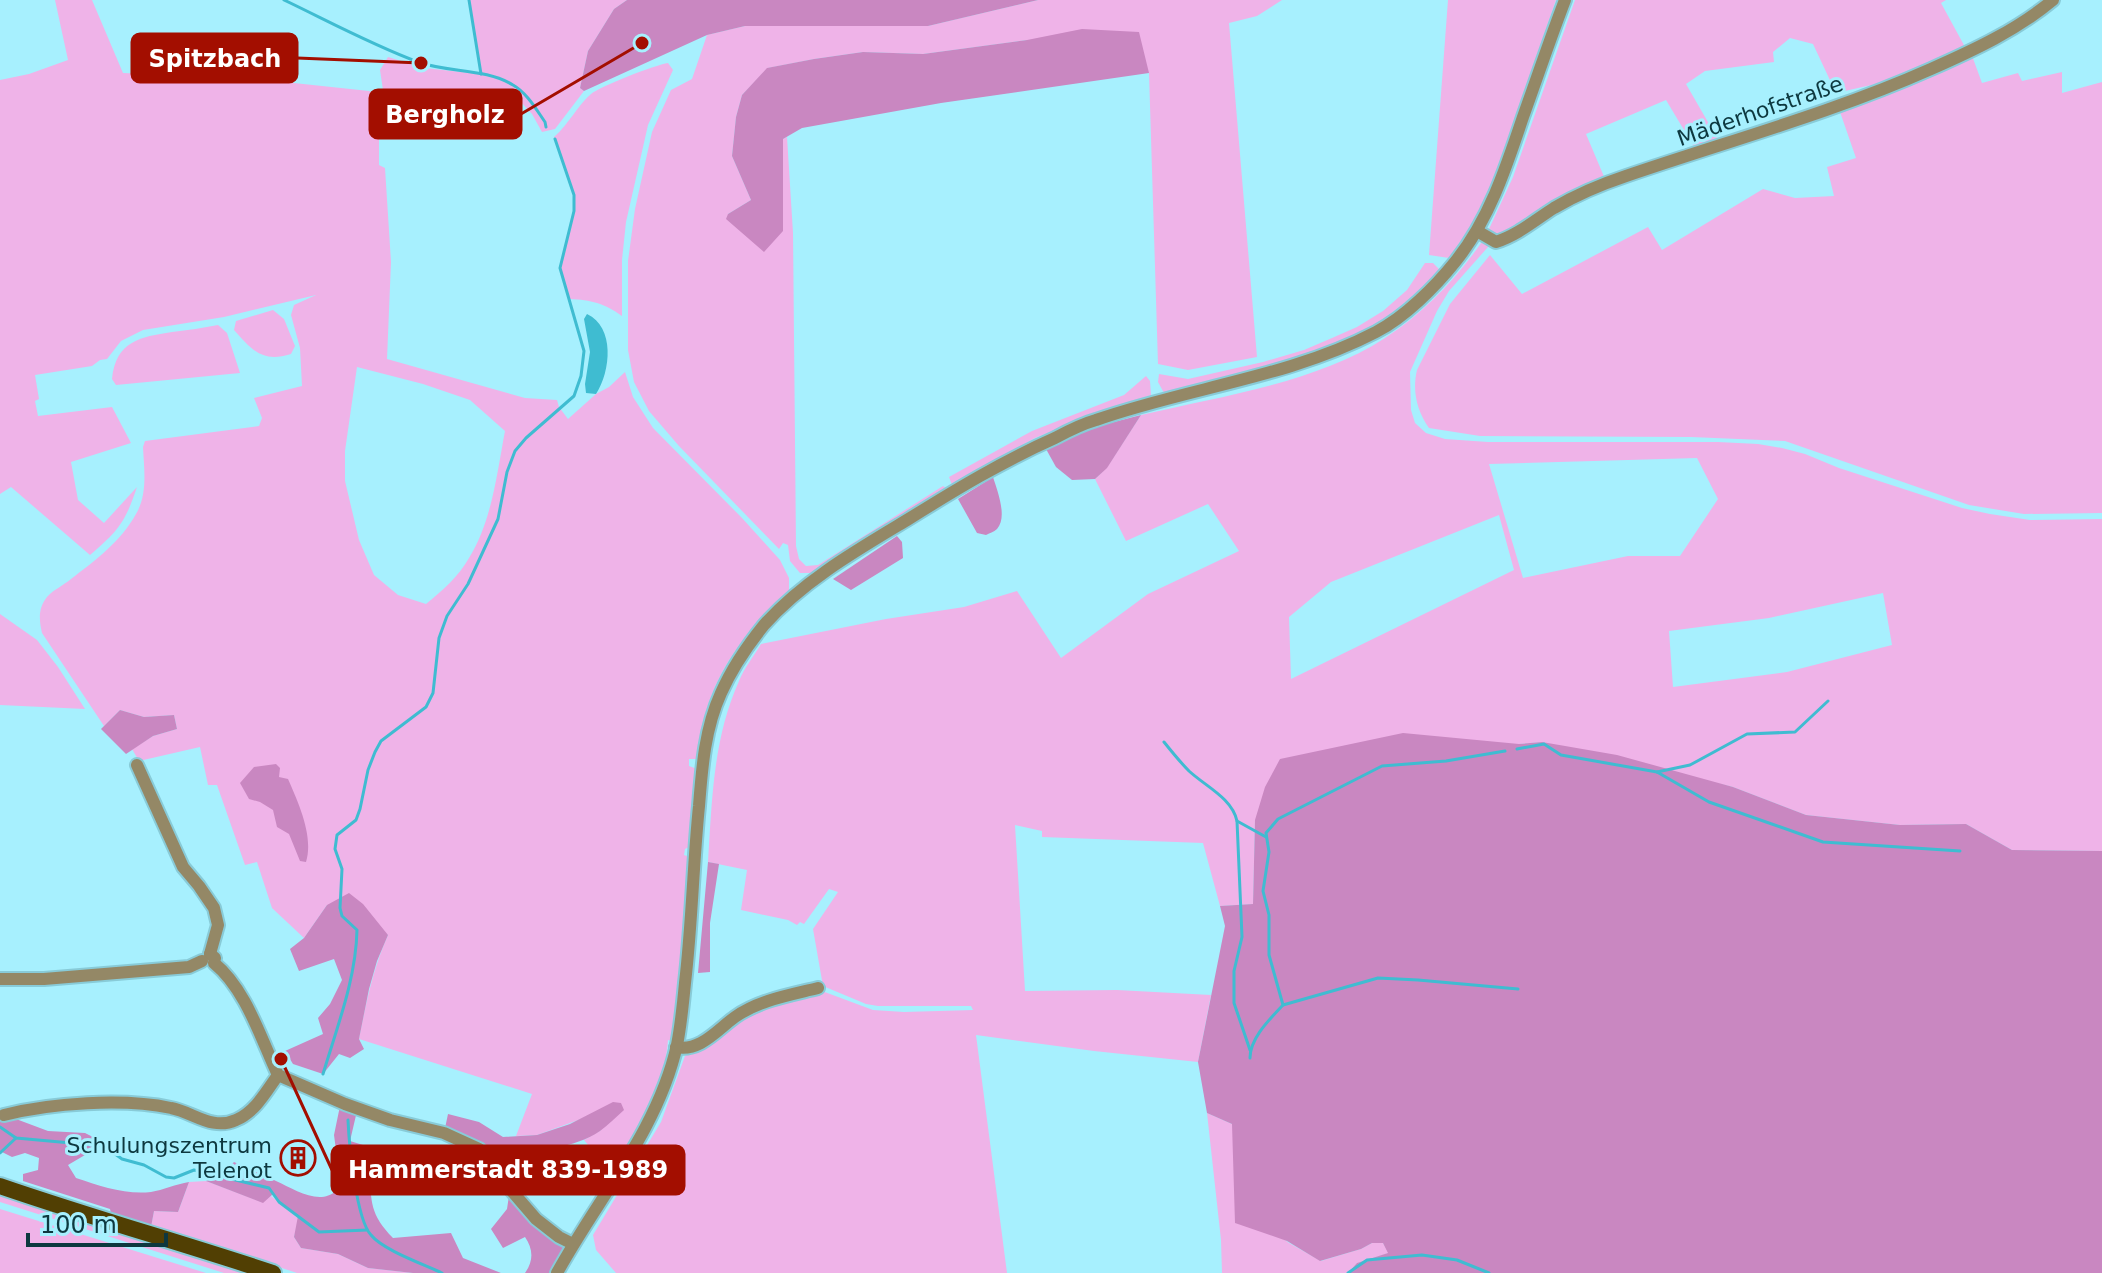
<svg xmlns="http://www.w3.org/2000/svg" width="2102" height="1273" viewBox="0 0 2102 1273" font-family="'DejaVu Sans',sans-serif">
	<rect width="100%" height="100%" fill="#a7f0fe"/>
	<!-- green -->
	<g fill="#efb3e8" fill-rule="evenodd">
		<path d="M55,0H92L123,73L246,78L369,91L379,95V165L385,168L391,262L387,359L525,398L557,400L559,407L568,419L596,394L609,387L625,372L633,397L653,428L742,518L780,560L789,578V591C750,628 720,662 705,715C701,730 700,745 698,759H689V766L697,769L691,846L685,849L684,855L690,857L679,994L671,1041L668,1040C665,1090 636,1133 612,1174L584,1140L601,1130L592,1115L537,1135L516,1136L532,1094L359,1039C366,1003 373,969 388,935L327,905L304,938L272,908L257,862L245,865L217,785H208L200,747L139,761L132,749L153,736L177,729L174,715L144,717L120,710L104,726L42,633C39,620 38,608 47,597C53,590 64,585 71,579C96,560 121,541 136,514C148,494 144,469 143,447L145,441L259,426L262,418L254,398L302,386L300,348L291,315L294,305L316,295L224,317L143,330L121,341L107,359L100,360L92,366L35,375L39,399L35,401L38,416L112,407L131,443L71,462L78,500L104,523L137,487C125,523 118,531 90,555L11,487L0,494V80L29,74L68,60ZM357,367L423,384L470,400L505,431C497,473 492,521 469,558C459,576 442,591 426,604L398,595L374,575L359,540L345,481V451Z"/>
		<path d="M469,0H627L614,9L588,51L580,88L584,91L555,129L542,132L532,114L517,98L387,117L380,70L388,57L424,68L480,74Z"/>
		<path d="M1038,0H1282L1257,16L1229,23L1257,357L1188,370L1158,364L1149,73L1027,40L923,54L863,52L814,59L768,68L742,95L736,117L732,156L751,200L728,214L783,231V139L787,137L793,233L796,546L799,559L806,566L818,565L943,486L946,488L813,573H800L790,561L788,545L783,543L779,549L679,446L649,411L634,382L628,350V261L635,209L652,132L671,90L692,79L707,35L745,26H928Z"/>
		<path d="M1448,0H1556L1492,184L1472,225L1449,258L1429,255Z"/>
		<path d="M1575,0H1946L1941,3L1965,47L1889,81L1836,93L1813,44L1790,38L1773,52L1774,62L1705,71L1686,84L1720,143L1696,150L1666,100L1586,134L1605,179L1510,232L1499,235L1490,232L1489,229L1513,177Z"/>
		<path d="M1971,53L1982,83L2018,73L2022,81L2062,72V93L2102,82V513L2024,514L1969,505L1785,441L1691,437L1480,436L1429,428C1417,411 1412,391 1417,370L1450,304L1490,255L1522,294L1648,227L1662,250L1763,189L1795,198L1834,196L1827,167L1856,158L1839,109Z"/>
		<path d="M668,63L673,70L648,125L626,222L622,260V316C604,303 591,300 570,299L560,268L574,211V195L554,137C569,124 577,106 591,94C601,86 655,65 668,63Z"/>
		<path d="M1484,239L1488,241V247L1449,291L1437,311L1410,372L1411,410L1415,423L1426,433L1445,439L1488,442H1718L1758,444L1782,448L1805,454L1839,468L1962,508L1990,514L2030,520L2102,519V851L2012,850L1966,824L1900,825L1806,815L1733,787L1542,742L1519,744L1255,820L1253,904L1220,906L1203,843L1042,837V831L1015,825L1025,991L1117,990L1211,995L1198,1062L1094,1051L976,1035L1007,1273H616L596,1250L593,1235L661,1122L685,1056L722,1033L748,1011L822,991L873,1010L904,1012L973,1010L971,1006H878L866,1004L823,986L813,929L838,892L829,889L804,924L800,922L797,925L788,920L741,910L747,870L708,862C712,800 713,739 739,681C744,668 754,656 761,644L886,619L964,607L1017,591L1061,658L1148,594L1239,551L1208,504L1126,541L1095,479L1107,467L1141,415C1221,396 1316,383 1385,338C1425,312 1457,278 1484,239ZM1697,458L1718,499L1680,556H1628L1523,578L1489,464ZM1499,515L1514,570L1291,679L1289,617L1331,582ZM1883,593L1892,645L1787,672L1673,687L1669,631L1769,618Z"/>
		<path d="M1425,263H1433L1440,270C1424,286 1408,301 1389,315C1327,360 1237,374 1164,393L1158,382L1159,374L1188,379L1263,362L1304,350L1332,338L1357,327L1383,311L1407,290Z"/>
		<path d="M273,310L284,319L295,346L291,354C262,363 252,350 234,330L236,321Z"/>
		<path d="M218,325L227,333L240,373L116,385L112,379C116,341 140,337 172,332C188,330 203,328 218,325Z"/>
		<path d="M1146,376L1150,381L1151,395L1092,415L1035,438L952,485L949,477L1032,431L1124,395Z"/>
		<path d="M0,614L37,640L58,667L85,709L0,705Z"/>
		<path d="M1207,1113L1232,1124L1253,1216L1289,1243L1321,1261L1361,1249L1372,1243H1383L1389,1253L1357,1263L1348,1273H1222L1221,1240Z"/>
		<path d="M206,1181L262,1202L271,1196L299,1219L294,1237L301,1248L338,1254L368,1268L413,1273H297L213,1245L151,1227L154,1211L178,1212L189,1182Z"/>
		<path d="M0,1192L252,1273H224L0,1202Z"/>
		<path d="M0,1209L206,1273H0Z"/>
	</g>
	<!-- forest -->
	<g fill="#c987c1">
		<path d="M627,0H1038L928,26H745L707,35L584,91L580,88L588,51L614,9Z"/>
		<path d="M1082,29L1139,32L1149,73L941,103L802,128L783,139V231L764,252L726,219L728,214L751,200L732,156L736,117L742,95L767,68L814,59L863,52L923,54L1027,40Z"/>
		<path d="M1141,415L1107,468L1095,479L1072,480L1056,467L1046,449L1083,430Z"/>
		<path d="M993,477C997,490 1008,517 997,529C994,532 989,533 986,535L977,533L958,499Z"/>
		<path d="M897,536L902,542L903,558L851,590L833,579Z"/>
		<path d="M120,710L144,717L174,715L177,729L153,736L126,754L101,729Z"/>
		<path d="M1403,733L1519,744L1542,742L1617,755L1733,787L1806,815L1900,825L1966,824L2012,850L2102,851V1273H1348L1357,1263L1388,1253L1383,1243H1372L1361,1249L1320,1261L1287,1241L1235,1223L1232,1124L1207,1113L1198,1062L1225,926L1220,906L1253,904L1255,820L1265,787L1280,759Z"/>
		<path d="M276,764L280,768L279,777L288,779C298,802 314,836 306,862L300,861L289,834L277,827L273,810L260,802L249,799L240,783L254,767Z"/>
		<path d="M708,862L719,864L710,923V972L698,973Z"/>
		<path d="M349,893L363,904L388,935L377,961L369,989L359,1039L364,1049L350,1058L339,1054L323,1074L293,1064L285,1051L323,1034L318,1018L330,1004L342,980L334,959L299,971L290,949L304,938L327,905Z"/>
		<path d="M613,1102L621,1103L624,1110C616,1117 608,1125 600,1131C572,1150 535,1150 503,1154L497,1163L444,1133L448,1114L479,1122L503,1137L537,1135L570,1124Z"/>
		<path d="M340,1106L357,1111L350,1141L363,1145L358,1167L370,1171C371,1203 370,1214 393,1238L451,1233L463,1258L501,1273H413L368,1268L338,1254L301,1248L294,1237L298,1216L279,1202L273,1194L263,1203L206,1181L225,1171L234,1162C248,1169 263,1174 276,1181C294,1189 319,1206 336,1191L338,1165L334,1135Z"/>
		<path d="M0,1113L48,1131L85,1133L95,1138L90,1152L68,1165L76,1178C100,1186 126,1195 151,1192C163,1190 176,1184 189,1182L178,1212L154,1211L151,1227L112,1217L110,1209L23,1181V1174L38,1170L39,1158L25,1153L12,1157L0,1151Z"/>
		<path d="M510,1189L573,1244L558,1273H525C534,1260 533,1249 525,1237L503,1248L491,1229L507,1209Z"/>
	</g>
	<!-- water -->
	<path fill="#3fbcd1" d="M587,314C615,327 611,371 596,394L586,393L585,384L590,352L584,319Z"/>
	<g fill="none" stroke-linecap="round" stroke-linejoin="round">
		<!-- stream -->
		<g stroke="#3fbcd1" stroke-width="3">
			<path d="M284,0C328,21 372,45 418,62C449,73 485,68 513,85C527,93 536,109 545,122L546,127"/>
			<path d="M469,0L481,74"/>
			<path d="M1164,742C1172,752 1180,762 1189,771C1205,786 1232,798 1237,821L1266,837"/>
			<path d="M1517,749L1544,744L1561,755L1657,772L1709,802L1823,842L1960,851"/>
			<path d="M1657,772L1690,765L1747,734L1795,732L1828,701"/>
			<path d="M1237,821L1242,937L1234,971V1003L1250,1050"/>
			<path d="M1283,1005L1378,978L1418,980L1518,989"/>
			<path d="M1250,1058C1250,1038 1270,1019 1283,1005L1269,955V915L1263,891L1269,852L1266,833L1278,819L1382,766L1446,761L1505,751"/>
			<path d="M323,1074C337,1027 356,979 357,930L342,916L340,908L342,869L335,849L337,835L356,820L360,809L368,770L375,752L381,741L426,707L433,693L439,638L447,616L468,584L498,519L507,472L515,451L526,438L574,396L581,376L584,351L560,268L574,211V195L555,139"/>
			<path d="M348,1120C349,1143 356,1219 371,1235C383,1250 423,1264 442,1273"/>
			<path d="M0,1127L16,1138L104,1146L122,1159L144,1165L166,1177L174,1178L194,1170L269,1188L279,1202L319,1232L367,1230"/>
			<path d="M0,1153L16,1138"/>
			<path d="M1348,1273L1367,1260L1422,1255L1457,1260L1489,1273"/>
		</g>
		<defs>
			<g id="minor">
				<path d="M1477,231L1496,242C1518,235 1535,220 1554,208C1576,195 1602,184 1626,176C1728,141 1832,113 1931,69C1974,50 2017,30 2053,0"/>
				<path d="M137,765L183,867L199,886L214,908L218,925L210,954"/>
				<path d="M210,954L215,958L214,963C246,989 261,1039 278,1075L345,1104L390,1120L444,1133L479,1149L502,1170L510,1189L536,1219L559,1237L573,1244"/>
				<path d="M0,979H44L189,967L202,961"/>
				<path d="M676,1047C700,1052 717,1030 735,1017C759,1000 790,995 818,988"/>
				<path d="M4,1115C51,1103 123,1098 171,1108C193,1112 212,1131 236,1120C255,1112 266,1092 278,1075"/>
				<path d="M557,1273C598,1198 658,1130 677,1045C681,1025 683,1004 685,983C692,924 693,865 699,806C702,767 705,728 721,693C732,668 747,646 764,625C803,581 857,550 907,520C955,490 1003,461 1055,438C1068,431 1082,424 1096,420C1187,388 1290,377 1376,332C1405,317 1435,287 1455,262C1489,220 1506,168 1523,117C1537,78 1550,39 1565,0"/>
			</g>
			<path id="major" d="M0,1186C90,1217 182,1243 273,1273"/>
		</defs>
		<!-- minor casing -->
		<use href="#minor" stroke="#88cbd8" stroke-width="16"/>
		<!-- major casing -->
		<use href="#major" stroke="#88cbd8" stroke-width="20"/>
		<!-- minor -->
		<use href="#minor" stroke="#948866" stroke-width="12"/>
		<!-- major -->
		<use href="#major" stroke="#513f03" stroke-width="16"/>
	</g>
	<!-- icons -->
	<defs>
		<symbol id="building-ring" viewBox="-11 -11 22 22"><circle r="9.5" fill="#a7f0fe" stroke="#a30e00" stroke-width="1.5"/><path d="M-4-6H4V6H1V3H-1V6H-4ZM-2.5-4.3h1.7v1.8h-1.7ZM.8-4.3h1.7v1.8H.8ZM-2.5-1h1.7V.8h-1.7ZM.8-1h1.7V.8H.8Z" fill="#a30e00"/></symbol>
	</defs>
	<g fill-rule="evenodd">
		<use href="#building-ring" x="278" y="1138" width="40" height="40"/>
	</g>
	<g text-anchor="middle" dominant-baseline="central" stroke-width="6" stroke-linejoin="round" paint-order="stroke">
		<!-- street labels -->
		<g font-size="22" fill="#0d383f" stroke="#a7f0fe">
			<text transform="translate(1760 111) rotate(-19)">Mäderhofstraße</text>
		</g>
		<!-- poi labels -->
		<g font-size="22" fill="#0d383f" stroke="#a7f0fe" text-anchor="end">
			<text x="272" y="1145">Schulungszentrum<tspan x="272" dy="25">Telenot</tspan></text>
		</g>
	</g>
	<!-- callouts -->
	<path fill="none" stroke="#a30e00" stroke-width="3" d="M421 63L297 58M642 43L521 114M281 1059L332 1170"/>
	<g fill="#a30e00" stroke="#a7f0fe" stroke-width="3">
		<circle cx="421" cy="63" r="8"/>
		<circle cx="642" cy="43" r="8"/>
		<circle cx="281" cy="1059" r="8"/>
	</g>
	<g fill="#a30e00" stroke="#a30e00" stroke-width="3">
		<rect x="132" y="34" width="165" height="48" rx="8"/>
		<rect x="370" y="90" width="151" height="48" rx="8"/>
		<rect x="332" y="1146" width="352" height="48" rx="8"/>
	</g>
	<g font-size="24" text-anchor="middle" font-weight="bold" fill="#fff">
		<text x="215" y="67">Spitzbach</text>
		<text x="445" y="123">Bergholz</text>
		<text x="508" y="1178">Hammerstadt 839-1989</text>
	</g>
	<!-- scale -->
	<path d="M28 1233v12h138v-12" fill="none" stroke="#0d383f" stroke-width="4"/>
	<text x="40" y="1233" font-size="24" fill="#0d383f" stroke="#a7f0fe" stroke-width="6" paint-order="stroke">100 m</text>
</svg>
